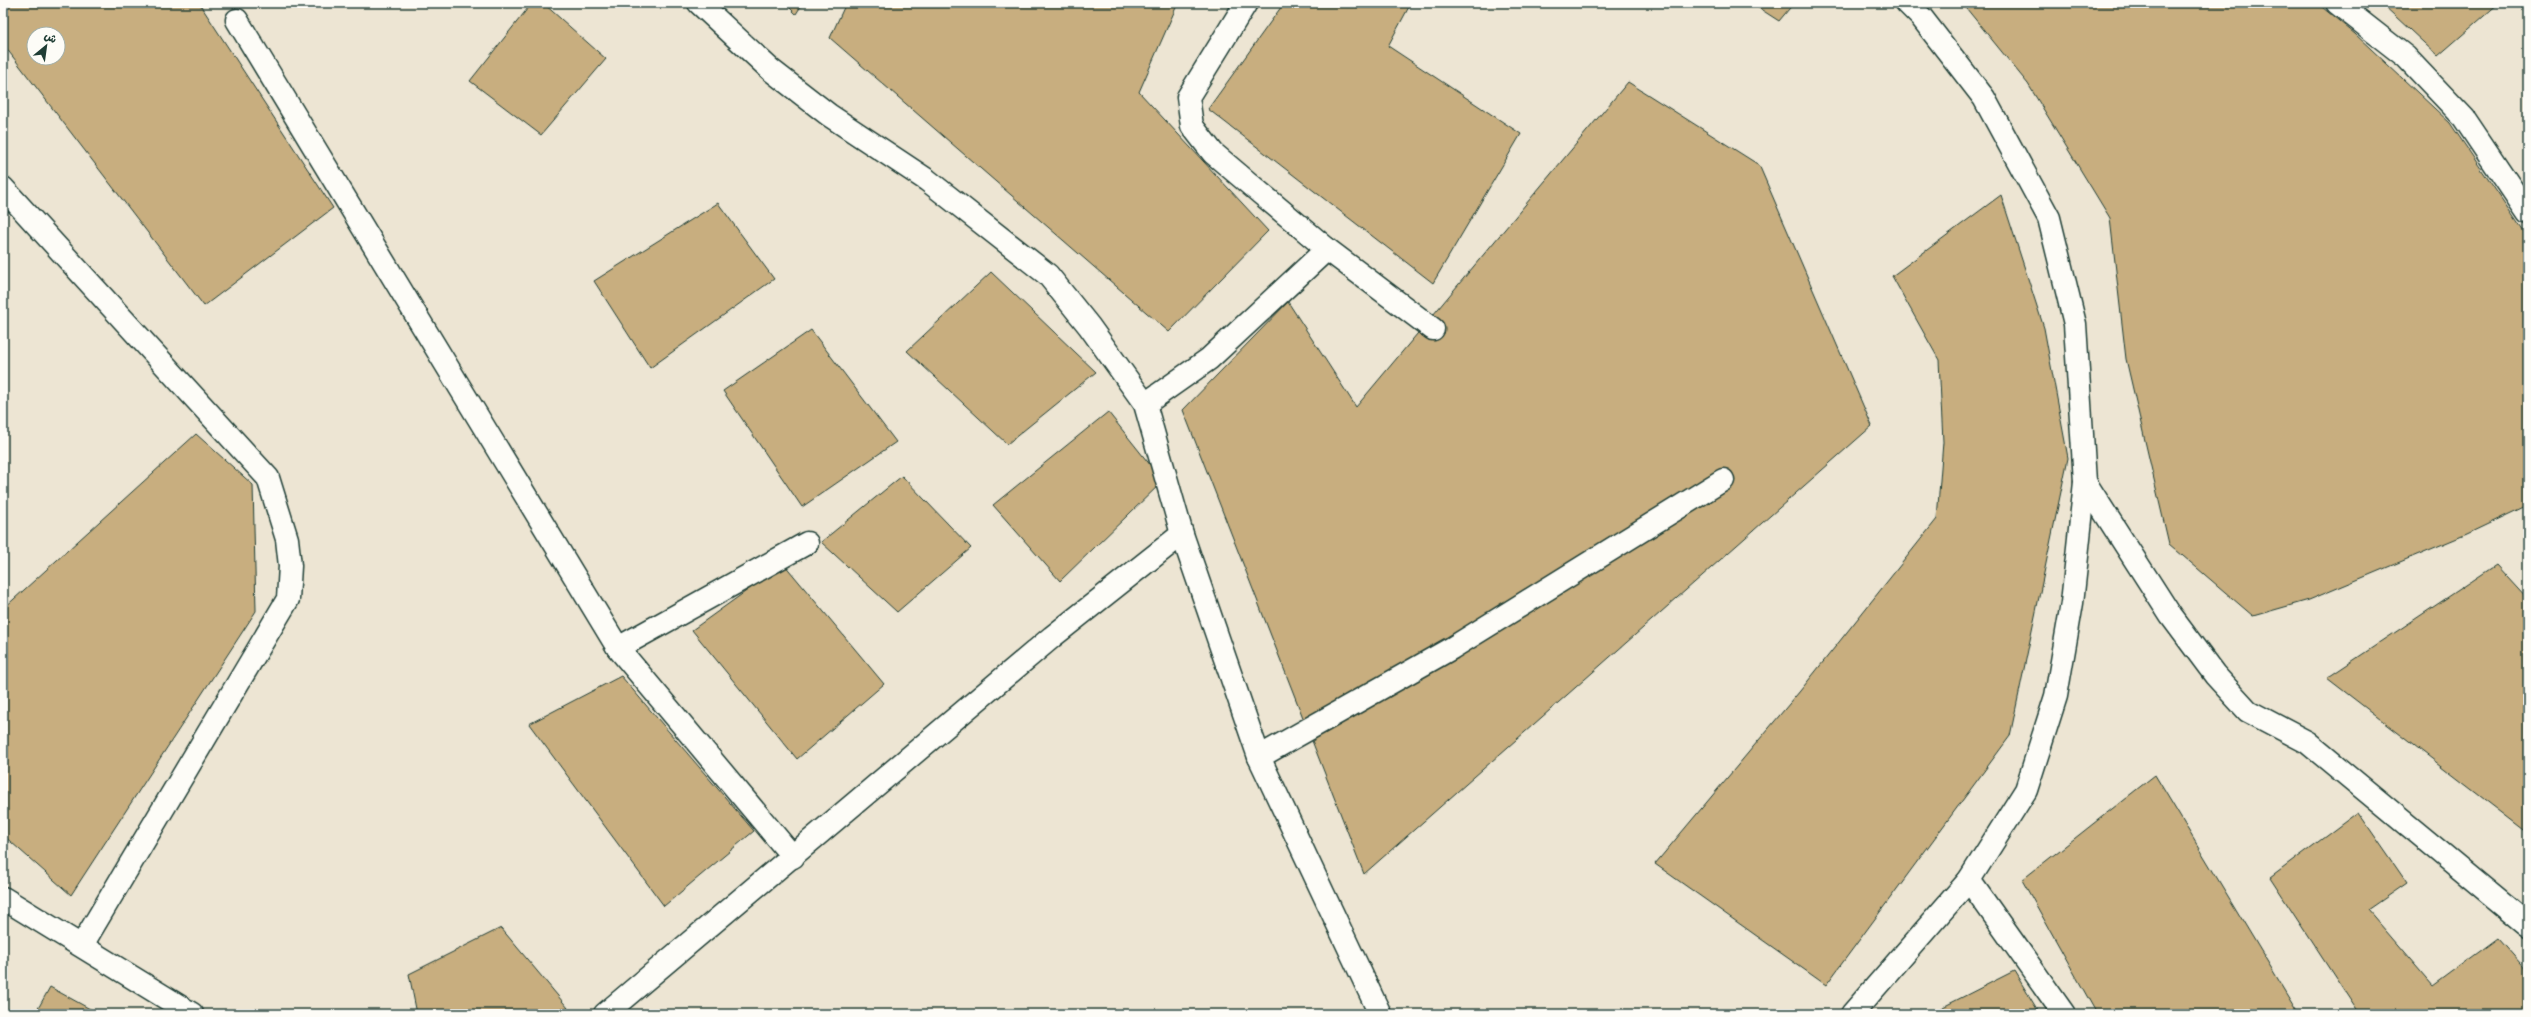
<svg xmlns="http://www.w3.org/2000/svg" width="2531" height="1017" viewBox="0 0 2531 1017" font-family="'Comic Neue','Playpen Sans Arabic',sans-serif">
	<rect width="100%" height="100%" fill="#ede5d3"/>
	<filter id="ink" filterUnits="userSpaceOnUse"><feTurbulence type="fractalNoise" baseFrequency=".025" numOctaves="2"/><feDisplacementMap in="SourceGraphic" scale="8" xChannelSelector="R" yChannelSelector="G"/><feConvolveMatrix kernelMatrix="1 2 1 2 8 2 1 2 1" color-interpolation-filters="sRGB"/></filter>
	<g filter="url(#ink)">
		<!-- building -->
		<g fill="#c8ae7f" stroke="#1f3d34" fill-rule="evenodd">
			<path d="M3,3H199L333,208L204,306L3,44ZM34,34H58V58H34Z"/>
			<path d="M532,3H543L606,59L541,135L470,81Z"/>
			<path d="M785,3H803L796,14Z"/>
			<path d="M846,3H1178L1139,92L1268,231L1169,332L830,38Z"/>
			<path d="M1284,3H1411L1388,46L1521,134L1433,283L1208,109Z"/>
			<path d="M1751,3H1794L1779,21Z"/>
			<path d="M1962,3H2317L2355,34L2450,123L2528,238V505L2467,534L2309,600L2253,616L2169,544L2126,359L2110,218L2028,84Z"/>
			<path d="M2381,3H2499L2438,56Z"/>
			<path d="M1628,82L1759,165L1872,426L1364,874L1183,410L1288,302L1356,407Z"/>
			<path d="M2001,195L2044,328L2068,458L2010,736L1826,985L1655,864L1800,691L1937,519L1943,442L1939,360L1892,276Z"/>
			<path d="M718,203L774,279L650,368L594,281Z"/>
			<path d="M991,272L1096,372L1007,444L907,351Z"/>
			<path d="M811,330L896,442L802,507L723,391Z"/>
			<path d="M1108,412L1163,481L1060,581L993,505Z"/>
			<path d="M196,434L253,485L256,611L71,895L3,835V609Z"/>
			<path d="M902,476L971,548L897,612L821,542Z"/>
			<path d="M784,564L884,684L797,759L692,630Z"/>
			<path d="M2496,565L2528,600V833L2327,678Z"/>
			<path d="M621,676L754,831L664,906L529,724Z"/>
			<path d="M2155,775L2299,1014H2097L2022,880Z"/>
			<path d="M2358,812L2407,883L2368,910L2433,986L2498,938L2528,972V1014H2359L2270,878Z"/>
			<path d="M501,928L568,1008L558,1014H417L409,974Z"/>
			<path d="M2014,971L2040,1014H1939L1937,1010Z"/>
			<path d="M50,987L99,1014H35Z"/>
		</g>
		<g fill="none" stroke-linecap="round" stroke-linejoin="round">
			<defs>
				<g id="minor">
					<path d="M1246,3L1188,97L1192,126L1213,153L1252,186L1327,249L1433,329"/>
					<path d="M2337,3L2406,57L2464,118L2528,213"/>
					<path d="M237,20L618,648L793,857"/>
					<path d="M3,188L268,478L287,539L290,566L288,599L82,945"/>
					<path d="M1145,404L1209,359L1327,249"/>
					<path d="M2085,482L2171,616L2215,675L2248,711L2307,742L2528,925"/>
					<path d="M618,648L807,543"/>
					<path d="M1259,757L1452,648L1723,480"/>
					<path d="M1969,880L2064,1014"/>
					<path d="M3,898L192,1014"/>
					<path d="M605,1014L1052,637L1182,534"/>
				</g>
				<g id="tertiary">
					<path d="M699,3L771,70L829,115L927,180L1048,275L1089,326L1145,404L1182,534L1259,757L1380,1014"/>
					<path d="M1852,1014L1969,880L2026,790L2056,696L2072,603L2085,482L2075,324L2049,218L1984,98L1922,18L1907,3"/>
				</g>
			</defs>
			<!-- minor casing -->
			<use href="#minor" stroke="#1f3d34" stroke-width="25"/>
			<!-- tertiary casing -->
			<use href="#tertiary" stroke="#1f3d34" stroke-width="25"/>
			<!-- minor -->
			<use href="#minor" stroke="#fdfcf7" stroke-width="22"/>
			<!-- tertiary -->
			<use href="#tertiary" stroke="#fdfcf7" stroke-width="22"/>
		</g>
	</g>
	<!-- margin -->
	<rect width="2531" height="1017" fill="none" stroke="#fdfcf7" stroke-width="16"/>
	<rect x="8" y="8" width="2515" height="1001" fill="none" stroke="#1f3d34" stroke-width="1.5" filter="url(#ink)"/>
	<!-- north arrow -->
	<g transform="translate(46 46) rotate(29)"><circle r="19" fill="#fdfcf7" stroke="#a4b0a9"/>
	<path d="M0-3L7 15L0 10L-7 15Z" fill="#1f3d34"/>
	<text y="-6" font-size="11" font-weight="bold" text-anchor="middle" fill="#1f3d34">ش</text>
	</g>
</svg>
